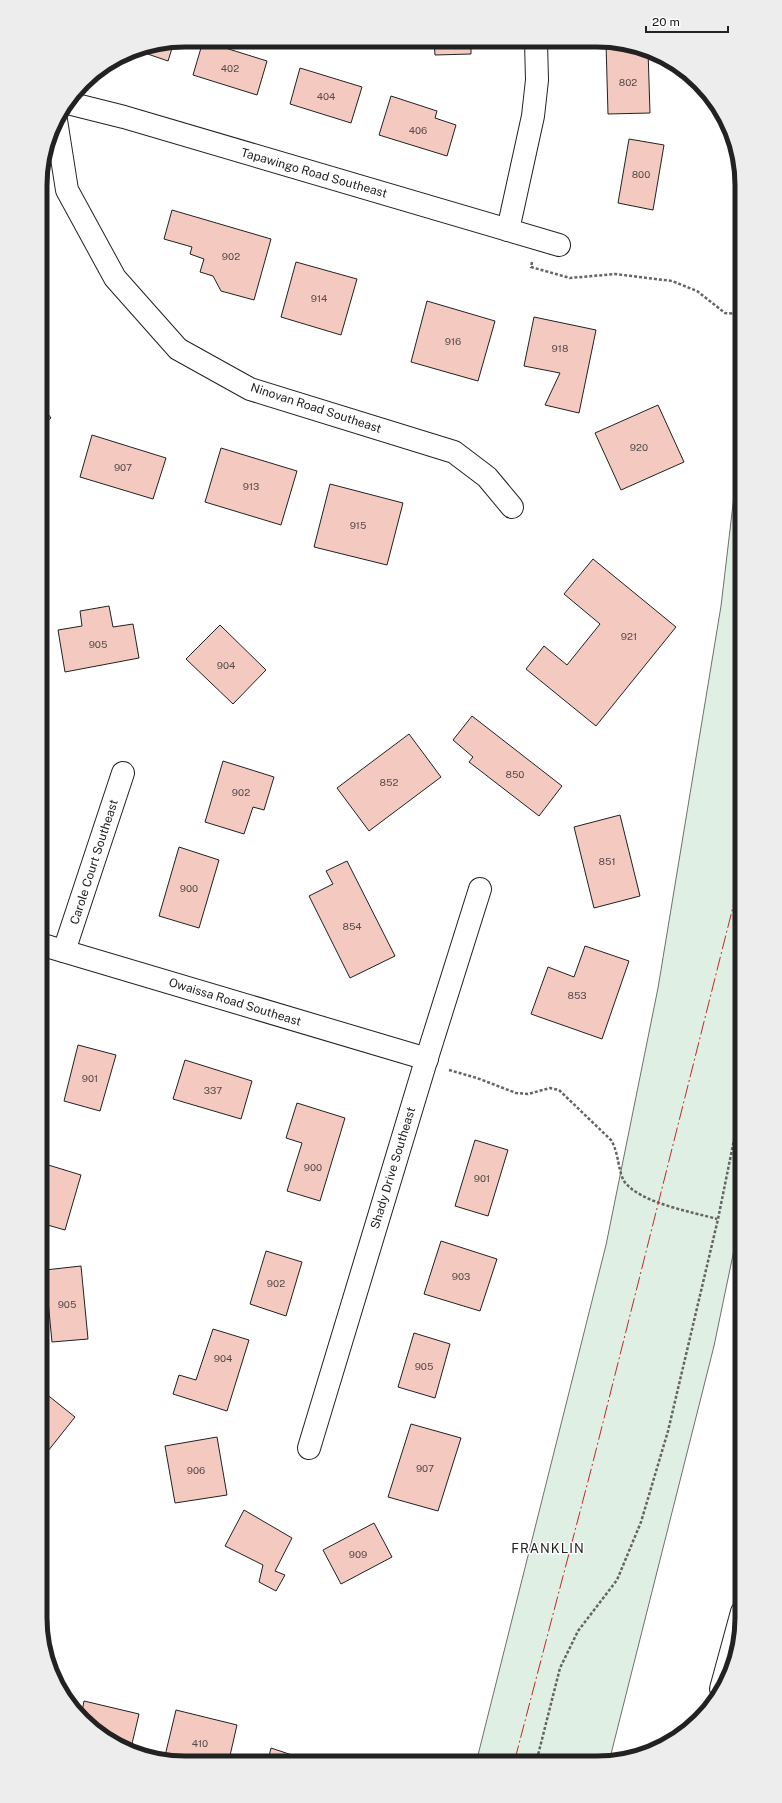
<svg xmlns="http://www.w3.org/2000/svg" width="782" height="1803" viewBox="0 0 782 1803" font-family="'Public Sans',sans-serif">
	<rect width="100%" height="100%" fill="#fff"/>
	<!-- green -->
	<path fill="#e0efe3" stroke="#6f6f6f" d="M738,445L740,1221L714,1346L610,1758L477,1759L606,1245L658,988L721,606L734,496Z"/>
	<!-- building -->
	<g fill="#f3c9c0" stroke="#222">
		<path d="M203,41L267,61L257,95L193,75Z"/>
		<path d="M174,42L168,61L136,50Z"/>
		<path d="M434,42H471V54L435,55Z"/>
		<path d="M606,43H625L648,50L650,113L608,114Z"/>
		<path d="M300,68L362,87L351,123L290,104Z"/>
		<path d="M391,96L437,111L435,118L456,125L447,156L379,135Z"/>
		<path d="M629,139L664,145L653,210L618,203Z"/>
		<path d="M172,210L271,239L254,300L221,291L213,276L200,272L204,259L190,254L192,247L164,239Z"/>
		<path d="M296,262L357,279L341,335L281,317Z"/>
		<path d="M427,301L495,321L478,381L411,362Z"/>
		<path d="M534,317L596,330L579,413L545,405L560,373L524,366Z"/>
		<path d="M41,405L51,418L41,426Z"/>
		<path d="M658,405L684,462L621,490L595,433Z"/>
		<path d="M92,435L166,458L153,499L80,477Z"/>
		<path d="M221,448L297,471L281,525L205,502Z"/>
		<path d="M330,484L403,503L387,565L314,547Z"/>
		<path d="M593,559L676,627L596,726L526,669L544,646L567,665L600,624L564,594Z"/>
		<path d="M109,606L113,627L133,624L139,658L65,672L58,630L82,626L80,611Z"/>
		<path d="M220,625L266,670L233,704L186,659Z"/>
		<path d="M472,716L562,786L539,816L469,762L473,757L453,740Z"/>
		<path d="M409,734L441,777L369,831L337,788Z"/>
		<path d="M223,761L274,777L264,810L253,807L244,834L205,822Z"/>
		<path d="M620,815L640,896L594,908L574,827Z"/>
		<path d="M179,847L219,860L199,928L159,916Z"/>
		<path d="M347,861L395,956L350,978L309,896L333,884L326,871Z"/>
		<path d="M585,946L629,961L602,1039L531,1014L548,967L574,977Z"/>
		<path d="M78,1045L116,1055L100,1111L64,1101Z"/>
		<path d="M185,1060L252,1081L241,1119L173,1099Z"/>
		<path d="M297,1103L345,1118L320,1201L287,1191L302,1143L286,1138Z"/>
		<path d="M475,1140L508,1150L488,1216L455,1206Z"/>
		<path d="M45,1164L81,1175L65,1230L44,1224L43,1170Z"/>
		<path d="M441,1241L497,1259L480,1311L424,1294Z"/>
		<path d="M266,1251L302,1262L286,1316L250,1304Z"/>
		<path d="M81,1266L88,1339L52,1342L45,1270Z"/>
		<path d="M213,1329L249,1340L227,1411L173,1394L179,1375L196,1380Z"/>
		<path d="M414,1333L450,1344L435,1398L398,1387Z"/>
		<path d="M45,1393L75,1417L44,1456V1394Z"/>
		<path d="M411,1424L461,1438L438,1511L388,1497Z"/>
		<path d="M217,1437L227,1495L175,1503L165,1446Z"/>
		<path d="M244,1510L292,1538L275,1571L285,1575L276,1591L259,1582L263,1565L225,1546Z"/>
		<path d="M374,1523L392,1557L341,1584L323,1550Z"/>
		<path d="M84,1701L139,1714L131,1748L89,1727L81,1717Z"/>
		<path d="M176,1710L237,1725L229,1760H164Z"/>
		<path d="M271,1748L307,1760H268Z"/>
	</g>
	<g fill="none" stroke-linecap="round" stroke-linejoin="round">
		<defs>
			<g id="minor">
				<path d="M68,103L124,117L559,245"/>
				<path d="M56,120L67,190L115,278L178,349L250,389L454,452L487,477L512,507"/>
				<path d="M508,230L533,116L537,80L536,42"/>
				<path d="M43,945L427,1059"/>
				<path d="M64,951L123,773"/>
				<path d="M309,1448L425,1064L480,889"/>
				<path d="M721,1689L742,1612"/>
			</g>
		</defs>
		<!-- minor casing -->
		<use href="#minor" stroke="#222" stroke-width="24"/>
		<!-- path -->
		<g stroke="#646464" stroke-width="2.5" stroke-dasharray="3 2" stroke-linecap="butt">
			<path d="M532,262L531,267L570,278L615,274L672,281L697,291L725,313L738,314"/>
			<path d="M449,1070L477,1078L516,1093L528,1094L550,1088L559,1090L611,1140C619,1153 618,1171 624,1181C639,1203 693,1212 717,1219"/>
			<path d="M537,1759L560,1668L578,1631L617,1580L641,1522L668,1431L718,1219L740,1110"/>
		</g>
		<!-- minor -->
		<use href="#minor" stroke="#fff" stroke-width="22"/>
		<!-- power -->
		<path stroke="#c62828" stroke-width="1" stroke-dasharray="14 3 2 3" stroke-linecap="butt" d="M515,1759L592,1466L739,883"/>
	</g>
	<g text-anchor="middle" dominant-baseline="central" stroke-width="3" stroke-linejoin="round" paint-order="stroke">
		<!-- number labels -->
		<g font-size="10" fill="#564c4a">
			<text x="230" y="68">402</text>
			<text x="628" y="82">802</text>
			<text x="326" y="96">404</text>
			<text x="418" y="130">406</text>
			<text x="641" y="174">800</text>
			<text x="231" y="256">902</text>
			<text x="319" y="298">914</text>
			<text x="453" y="341">916</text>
			<text x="560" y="348">918</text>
			<text x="639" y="447">920</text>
			<text x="123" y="467">907</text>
			<text x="251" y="486">913</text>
			<text x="358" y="525">915</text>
			<text x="629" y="636">921</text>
			<text x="98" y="644">905</text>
			<text x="226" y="665">904</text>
			<text x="515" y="774">850</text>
			<text x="389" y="782">852</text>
			<text x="241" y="792">902</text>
			<text x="607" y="861">851</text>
			<text x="189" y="888">900</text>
			<text x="352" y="926">854</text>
			<text x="577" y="995">853</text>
			<text x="90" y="1078">901</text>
			<text x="213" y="1090">337</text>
			<text x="313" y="1167">900</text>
			<text x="482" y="1178">901</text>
			<text x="461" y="1276">903</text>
			<text x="276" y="1283">902</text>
			<text x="67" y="1304">905</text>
			<text x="223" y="1358">904</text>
			<text x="424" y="1366">905</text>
			<text x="425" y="1468">907</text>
			<text x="196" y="1470">906</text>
			<text x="358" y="1554">909</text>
			<text x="200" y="1743">410</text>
		</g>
		<!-- street labels -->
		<g font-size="12" fill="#222" stroke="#fff">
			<text transform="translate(314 173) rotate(16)">Tapawingo Road Southeast</text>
			<text transform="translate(316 408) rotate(18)">Ninovan Road Southeast</text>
			<text transform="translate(94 862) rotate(-72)">Carole Court Southeast</text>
			<text transform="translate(235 1002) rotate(17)">Owaissa Road Southeast</text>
			<text transform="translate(393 1168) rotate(-73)">Shady Drive Southeast</text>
		</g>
		<!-- neighbourhood labels -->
		<g font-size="13" letter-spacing="1" fill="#222" stroke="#fff">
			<text x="548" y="1548">FRANKLIN</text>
		</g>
	</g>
	<!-- crop -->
	<path d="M0 0H782V1803H0ZM185 47H597A138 138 0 0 1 735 185V1618A138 138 0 0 1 597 1756H185A138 138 0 0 1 47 1618V185A138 138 0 0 1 185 47Z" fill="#ededed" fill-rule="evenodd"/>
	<path fill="none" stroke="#222" stroke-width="5" d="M185 47H597A138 138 0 0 1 735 185V1618A138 138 0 0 1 597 1756H185A138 138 0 0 1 47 1618V185A138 138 0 0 1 185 47Z"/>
	<!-- scale -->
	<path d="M646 26v6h82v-6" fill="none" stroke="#222222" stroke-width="2"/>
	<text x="652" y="26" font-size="12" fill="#222222" stroke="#ffffff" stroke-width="3" paint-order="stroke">20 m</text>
</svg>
